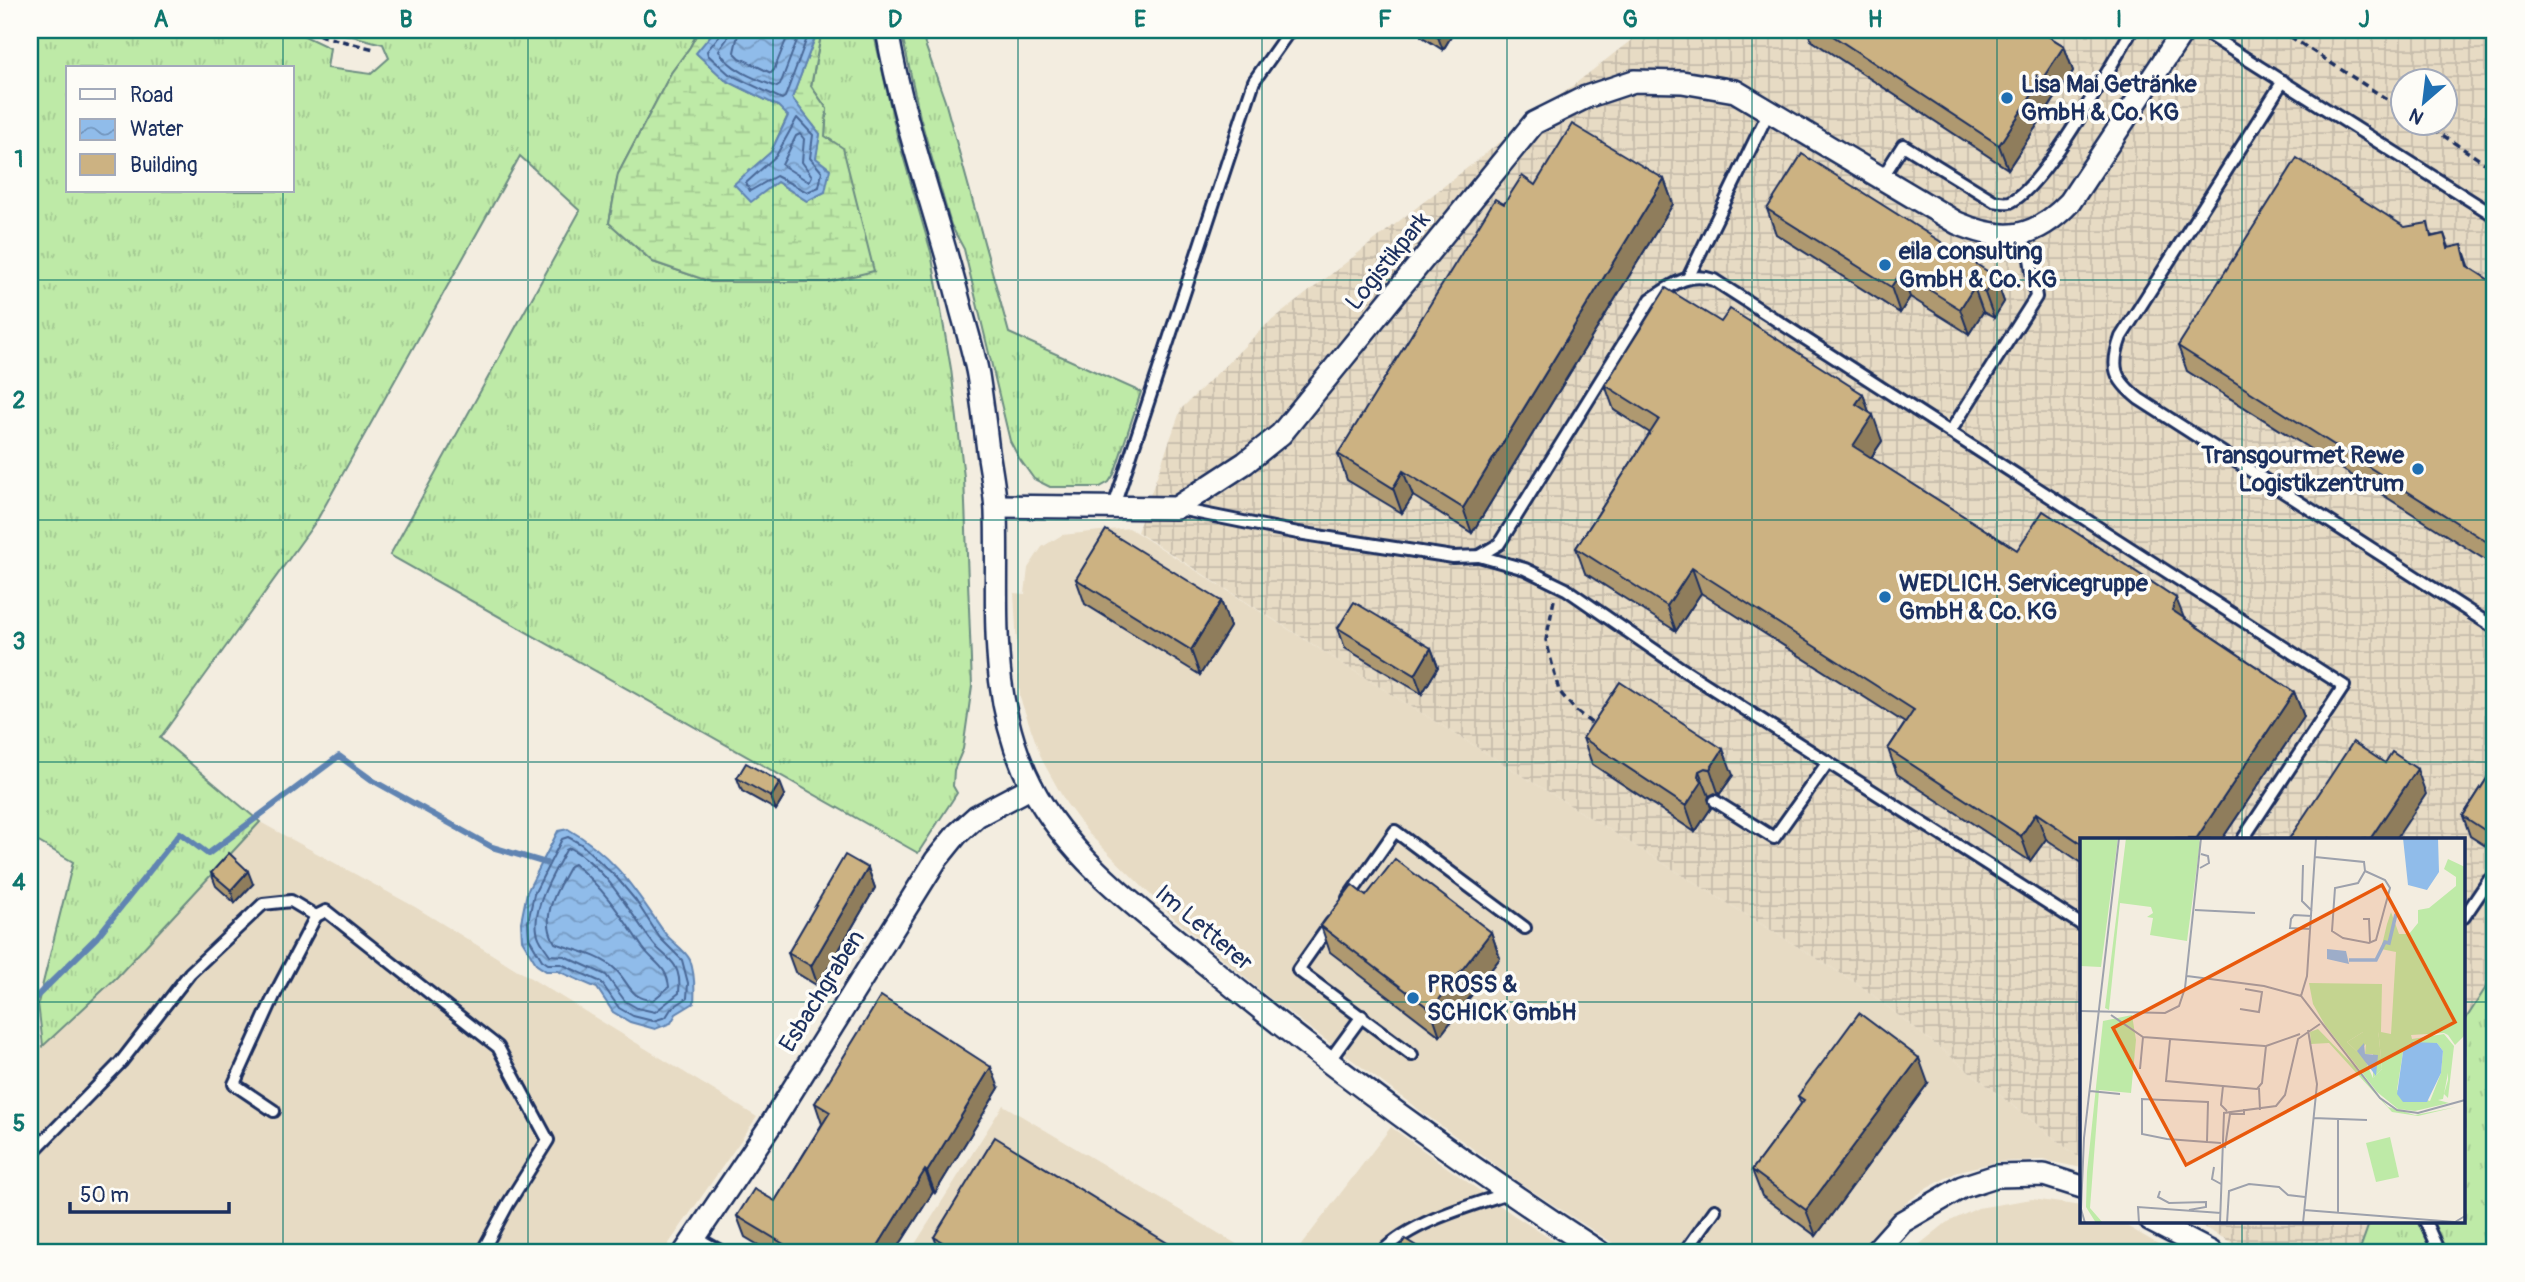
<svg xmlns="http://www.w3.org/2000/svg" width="2525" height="1282" viewBox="0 0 2525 1282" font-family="Pangolin,sans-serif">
	<defs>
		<pattern id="industrial-grid" width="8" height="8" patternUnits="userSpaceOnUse" patternTransform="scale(1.75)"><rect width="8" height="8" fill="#e7dbc4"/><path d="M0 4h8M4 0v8" fill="none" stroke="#c6bcab"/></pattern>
		<pattern id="grass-tufts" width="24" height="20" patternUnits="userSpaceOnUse" patternTransform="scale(1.75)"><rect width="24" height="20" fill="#beeaa7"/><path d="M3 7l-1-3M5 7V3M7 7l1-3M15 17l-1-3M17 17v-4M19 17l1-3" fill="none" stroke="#a3c992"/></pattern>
		<pattern id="wetland-marsh" width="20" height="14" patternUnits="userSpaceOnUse" patternTransform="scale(1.75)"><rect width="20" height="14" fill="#beeaa7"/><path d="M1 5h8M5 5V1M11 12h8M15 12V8" fill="none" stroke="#a3c992"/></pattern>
		<pattern id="water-waves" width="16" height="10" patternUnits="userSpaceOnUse" patternTransform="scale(1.75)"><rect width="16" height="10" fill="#90bcea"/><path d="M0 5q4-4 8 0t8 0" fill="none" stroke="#7599c1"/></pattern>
	</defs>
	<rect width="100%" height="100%" fill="#f3ede0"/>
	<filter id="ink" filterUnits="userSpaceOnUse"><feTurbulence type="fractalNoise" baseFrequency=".0143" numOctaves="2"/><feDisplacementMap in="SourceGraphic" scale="14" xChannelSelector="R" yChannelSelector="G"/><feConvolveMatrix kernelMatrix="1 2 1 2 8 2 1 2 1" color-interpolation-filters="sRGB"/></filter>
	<g filter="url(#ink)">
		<!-- built -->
		<g fill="#e7dbc4">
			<path d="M1129,528L1362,676L1861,986L2082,1160V1168L2043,1160L1996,1162L1959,1171L1924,1190L1901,1207L1871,1237L1860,1252H1626L1520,1183L1415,1107L1268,997L1175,919L1089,834L1066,803L1042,760L1020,698L1014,593L1025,594L1028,568L1042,547L1062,535Z"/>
			<path d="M260,822L415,907L757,1117L663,1252H30V1056L117,977Z"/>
			<path d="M1003,1105L1250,1252H910Z"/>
			<path d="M1391,1127L1512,1214L1571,1252H1296Z"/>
			<path d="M2032,1199L2082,1206V1221H2118L2172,1252H1910L1946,1223L1978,1208Z"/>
		</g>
		<!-- industrial -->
		<g fill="url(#industrial-grid)" fill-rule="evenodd">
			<path d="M1644,30H2495V973L2464,1022V839H2082V1160L1861,986L1362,676L1137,532L1181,409L1266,325ZM2402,80H2444V122H2402Z"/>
			<path d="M2192,1221H2370L2359,1252H2249Z"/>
		</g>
		<!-- grass -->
		<g fill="url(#grass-tufts)" stroke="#6c8c82" stroke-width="2" fill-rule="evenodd">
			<path d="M30,30H292L330,48L327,68L371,74L389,58L383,44L329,30H699L690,47L671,73L618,174L609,223L653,262L711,282L873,271L825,136L827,109L811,86L822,30H873L897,135L931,252L951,369L964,477L972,686L963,749L954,770L953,786L957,793L918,853L390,555L580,211L520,156L317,520L160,738L260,822L117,977L43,1046L38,1003L73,862L30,837ZM68,68H292V191H68Z"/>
			<path d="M901,30H920L945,101L1009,333L1141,392L1114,474L1109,482L1100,487H1050L1034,479L1019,458L1010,441L964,249L951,225L920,117Z"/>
			<path d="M2495,973V1252H2359L2370,1221H2464V1022Z"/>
		</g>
		<!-- wetland -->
		<path fill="url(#wetland-marsh)" stroke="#6c8c82" stroke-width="2" d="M699,30H715L697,54L725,80L778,106L788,115L771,152L735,184L777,182L807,201L820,134L792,98L818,30H822L811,86L827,109L825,136L843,148L874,271L828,282H711L653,262L609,223L618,174L671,73L690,47Z"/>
		<!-- water -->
		<g fill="url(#water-waves)" stroke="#6184b2" stroke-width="2">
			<path d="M715,30H818L792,98L820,134L816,158L830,169L825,192L807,201L777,182L751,202L734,184L771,152L788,116L778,106L725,80L696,53Z"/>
			<path d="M568,829C614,855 635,890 664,932C671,942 685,949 690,960C695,974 695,988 694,1003L676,1014L671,1023L655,1029L630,1022L613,1012L597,988L558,971H546L537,965L522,940L521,922L527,892L558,831Z"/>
		</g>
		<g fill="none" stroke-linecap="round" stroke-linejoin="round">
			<!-- shore -->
			<g stroke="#4a6796" stroke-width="2">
				<path d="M720,30L719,36L707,51L708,55L729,74L782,99L785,97L810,30"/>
				<path d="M728,30L727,39L719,50C727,69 758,80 777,87L780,85L801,30"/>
				<path d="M739,30L734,52L740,58L771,73L774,70L790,30"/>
				<path d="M797,118L813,135L810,158L822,172L819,187L807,192L776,176L750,191L746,183L776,156Z"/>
				<path d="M800,134L804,139L802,162L812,176L809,182L782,165L796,136Z"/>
				<path d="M568,837L581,844L617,878L636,901L660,938L682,960L688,983L687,998L671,1009L666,1017L653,1021L633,1016L619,1008L601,982L561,964H548L542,960L529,938L528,922L534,894L562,839Z"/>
				<path d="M570,848C607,868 628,910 652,942C658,951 670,957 675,966C679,973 680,984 679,993L655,1012L637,1008L625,1001L606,975L564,956L550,955C546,949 540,942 538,935C530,910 555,871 566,850Z"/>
				<path d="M574,864C606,891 620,914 643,948C654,963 667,966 669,987L653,1000C630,999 630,984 616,970C601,955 574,950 555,943C539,916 557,890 570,866Z"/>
			</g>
			<!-- stream -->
			<g stroke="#6184b2" stroke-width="6">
				<path d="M30,894V893"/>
				<path d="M30,1003L97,937L180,833L208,854L339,756L372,780L492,847L546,863"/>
			</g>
			<defs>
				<g id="lane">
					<path d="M2201,30L2495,216"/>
					<path d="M2283,81L2121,337C2110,367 2114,379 2139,399L2495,628"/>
					<path d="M1882,178L1903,145L1994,201C1999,202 2005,203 2010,202C2043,189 2111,65 2132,30"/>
					<path d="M1689,276L1769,111"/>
					<path d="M1950,432L2036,297L2029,252L2015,236"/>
					<path d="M1113,509L1254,81L1290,30"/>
					<path d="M1179,509L1298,533L1453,557L1479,556L1499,544L1651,299C1672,285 1689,271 1714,280L2344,686L2243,839"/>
					<path d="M1479,556L1525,569L1566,589L1682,669L2082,925"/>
					<path d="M1715,801L1774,838L1828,762"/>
					<path d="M1348,898L1395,831L1525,928"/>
					<path d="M2464,917L2489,880"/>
					<path d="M1331,923L1298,970L1412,1055"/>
					<path d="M1329,1061L1362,1016"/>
					<path d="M274,1111L234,1084L274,996L316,916"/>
					<path d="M30,1155L121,1062L190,973L263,904L291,901L316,916L326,911L498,1047L548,1140L508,1204L482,1252"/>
					<path d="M2425,1221L2439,1252"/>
					<path d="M695,1237L722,1252"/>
					<path d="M1382,1252C1411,1222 1469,1206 1508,1193"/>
					<path d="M1685,1252L1715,1210"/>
				</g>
				<g id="street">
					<path d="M887,30C903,125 938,216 961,309C967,331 974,353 978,375C982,400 985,426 988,451C991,471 995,491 996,511C999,607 986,698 1032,787C1068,856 1136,907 1195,955C1323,1062 1459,1161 1599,1252"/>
					<path d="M996,506L1176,508L1245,463L1281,434L1534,123L1586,97L1634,81L1682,82L1735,91L1957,223C2004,243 2034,240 2070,202L2184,30"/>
					<path d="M2151,1221L2211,1252"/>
					<path d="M685,1252L770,1126L936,860L957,834L977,816L1032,787"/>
					<path d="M1875,1252L1902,1222L1962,1187L1996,1176L2044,1175L2082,1187"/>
				</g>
			</defs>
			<!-- lane casing -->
			<use href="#lane" stroke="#1b2f5e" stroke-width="16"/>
			<!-- street casing -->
			<use href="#street" stroke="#1b2f5e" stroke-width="26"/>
			<!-- path -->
			<g stroke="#1b2f5e" stroke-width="3.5" stroke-dasharray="7 5" stroke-linecap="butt">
				<path d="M308,30L322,36L374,49"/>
				<path d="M2280,30L2402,109"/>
				<path d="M2423,122L2495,170"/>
				<path d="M1554,600L1546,640L1559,691L1576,711L1594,725"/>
				<path d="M30,855C35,866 35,874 30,885"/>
			</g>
			<!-- lane -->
			<use href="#lane" stroke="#fdfcf7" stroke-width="10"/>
			<!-- street -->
			<use href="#street" stroke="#fdfcf7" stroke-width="21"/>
		</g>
		<!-- wall -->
		<g fill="#af9970" stroke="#1b2f5e" stroke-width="2">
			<path d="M1419,30H1455L1443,50L1421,36Z"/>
			<path d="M1807,30H2043L2042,32L2064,46L2073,71L2008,169L1811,40Z"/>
			<path d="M1664,179L1673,204L1472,533L1413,496L1402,513L1347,480L1338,454L1504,204L1535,185Z"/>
			<path d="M1767,209L1995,276L2004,302L1994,318L1983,312L1969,334L1910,297L1900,313L1776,234Z"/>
			<path d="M2405,227L2433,236L2444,234L2449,247L2470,268L2492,282L2495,281V566L2187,371L2178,346Z"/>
			<path d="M1721,322L1863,394L1869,413L1882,441L1871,458L2017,550L2184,618L2294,692L2304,717L2222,839H2082V863L2046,839L2030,861L1897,774L1888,749L1905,723L1701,593L1676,631L1585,573L1576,548L1650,433L1614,410L1605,385Z"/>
			<path d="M1076,579L1221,601L1230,627L1200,675L1085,604Z"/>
			<path d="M1338,628L1431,648L1438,667L1422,694L1345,648Z"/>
			<path d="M1583,738L1733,775L1719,795L1715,793L1709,796L1708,799L1711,808L1695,832L1592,764Z"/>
			<path d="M2495,766V852L2470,836L2463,816Z"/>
			<path d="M737,778L785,795L776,810L742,791Z"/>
			<path d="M868,868L875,888L818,986L795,972L788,953Z"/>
			<path d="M211,873L253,884L235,903L216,886Z"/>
			<path d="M1366,896L1491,932L1500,958L1440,1036L1330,952L1321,926Z"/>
			<path d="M1928,1083L1816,1236L1762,1196L1752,1170L1801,1104L1798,1096Z"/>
			<path d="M999,1088L935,1193L933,1192L895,1252H770L745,1237L737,1216L775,1201L822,1124L815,1103Z"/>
			<path d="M934,1237L1182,1252H940Z"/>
		</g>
		<!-- shaded-wall -->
		<g fill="#8f7d5b" stroke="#1b2f5e" stroke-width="2">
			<path d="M1442,30H1455L1443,50L1438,37Z"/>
			<path d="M2064,46L2073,71L2008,169L1999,145Z"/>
			<path d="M1664,179L1673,204L1472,533L1463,508Z"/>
			<path d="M2462,245L2471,271L2467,266Z"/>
			<path d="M1901,272L1910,297L1900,313L1891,287Z"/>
			<path d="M1995,276L2004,302L1994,318L1985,293Z"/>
			<path d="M1974,287L1983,312L1969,334L1960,309Z"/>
			<path d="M1863,394L1871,418L1873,415L1882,441L1862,471L1853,446L1856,404Z"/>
			<path d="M1403,471L1413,496L1402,513L1393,488Z"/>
			<path d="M1692,568L1701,593L1676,631L1667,606Z"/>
			<path d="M2176,598L2186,623L2172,610Z"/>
			<path d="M1221,601L1230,627L1200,675L1191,650Z"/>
			<path d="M1431,648L1438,667L1422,694L1415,675Z"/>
			<path d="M2294,692L2304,717L2222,839H2196Z"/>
			<path d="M1723,749L1733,775L1719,795L1710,769Z"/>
			<path d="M2417,769L2426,794L2396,839H2370Z"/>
			<path d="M1699,771L1709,796L1708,799L1711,808L1695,832L1686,806Z"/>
			<path d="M780,782L785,795L776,810L771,797Z"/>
			<path d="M2036,813L2046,839L2030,861L2021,836Z"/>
			<path d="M868,868L875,888L818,986L811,966Z"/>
			<path d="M248,871L253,884L235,903L231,890Z"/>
			<path d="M1491,932L1500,958L1440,1036L1431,1010Z"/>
			<path d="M1919,1058L1928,1083L1816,1236L1806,1210Z"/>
			<path d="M991,1067L999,1088L935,1193L927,1172Z"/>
			<path d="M925,1170L933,1192L895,1252H874Z"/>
		</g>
		<!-- building -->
		<g fill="#ccb282" stroke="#1b2f5e" stroke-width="2">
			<path d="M1428,30H1442L1438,37Z"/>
			<path d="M1824,30H2038L2064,46L1999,145Z"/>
			<path d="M1572,124L1664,179L1463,508L1403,471L1393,488L1338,454L1495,199L1504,204L1522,176L1535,185Z"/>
			<path d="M1802,154L1995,276L1985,293L1974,287L1960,309L1901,272L1891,287L1767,209Z"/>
			<path d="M2297,158L2405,227L2428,223L2431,237L2444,234L2448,248L2462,245L2467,266L2492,282L2495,281V547L2178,346Z"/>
			<path d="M1666,288L1721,322L1730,309L1863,394L1856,404L1873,415L1853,446L2017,550L2043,511L2176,598L2172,610L2294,692L2196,839H2082V844L2036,813L2021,836L1888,749L1914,710L1692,568L1667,606L1576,548L1659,419L1605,385Z"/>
			<path d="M1106,530L1221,601L1191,650L1076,579Z"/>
			<path d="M1354,602L1431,648L1415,675L1338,628Z"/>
			<path d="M1620,682L1723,749L1710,769L1705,768L1699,771L1698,776L1702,782L1686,806L1583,738Z"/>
			<path d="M2353,742L2385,763L2392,752L2417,769L2370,839H2289Z"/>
			<path d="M746,763L780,782L771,797L737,778Z"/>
			<path d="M2495,766V837L2463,816Z"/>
			<path d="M229,853L248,871L231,890L211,873Z"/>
			<path d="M845,855L868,868L811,966L788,953Z"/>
			<path d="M1395,859L1491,932L1431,1010L1321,926L1352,885L1366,896Z"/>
			<path d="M881,996L991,1067L927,1172L925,1170L874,1252H797L737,1216L754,1189L775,1201L830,1112L815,1103Z"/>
			<path d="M1859,1013L1919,1058L1806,1210L1752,1170L1804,1100L1798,1096Z"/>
			<path d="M995,1137L1182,1252H959L934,1237Z"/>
			<path d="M1405,1239L1426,1252H1397Z"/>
		</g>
	</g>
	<!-- grid -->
	<path fill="none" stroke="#0f766e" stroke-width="2" stroke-opacity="0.55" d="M283,30V68M528,30V1252M773,30V1252M1018,30V1252M1262,30V1252M1507,30V1252M1752,30V1252M1997,30V1252M2242,30V839M283,191V1252M30,280H2495M30,520H2495M30,762H2495M30,1002H2082M2464,1002H2495M2242,1221V1252"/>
	<!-- markers -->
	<g fill="#1f6fb2" stroke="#fdfcf7" stroke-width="2.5">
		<circle cx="2007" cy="98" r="7"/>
		<circle cx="1885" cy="265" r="7"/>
		<circle cx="2418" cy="469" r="7"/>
		<circle cx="1885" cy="597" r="7"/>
		<circle cx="1413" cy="998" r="7"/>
	</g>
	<g text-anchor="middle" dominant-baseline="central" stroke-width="7" stroke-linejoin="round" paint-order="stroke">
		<!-- poi labels -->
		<g font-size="24" font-weight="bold" fill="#1b2f5e" stroke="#fdfcf7" text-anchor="start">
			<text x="2021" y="84">Lisa Mai Getränke<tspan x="2021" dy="28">GmbH &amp; Co. KG</tspan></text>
			<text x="1899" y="251">eila consulting<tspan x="1899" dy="28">GmbH &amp; Co. KG</tspan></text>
			<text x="2404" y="455" text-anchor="end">Transgourmet Rewe<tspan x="2404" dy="28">Logistikzentrum</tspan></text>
			<text x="1899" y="583">WEDLICH. Servicegruppe<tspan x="1899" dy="28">GmbH &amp; Co. KG</tspan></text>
			<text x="1427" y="984">PROSS &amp;<tspan x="1427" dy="28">SCHICK GmbH</tspan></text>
		</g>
		<!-- street labels -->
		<g font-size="24" fill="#1b2f5e" stroke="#fdfcf7">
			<text transform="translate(1388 261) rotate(-51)">Logistikpark</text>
			<text transform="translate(1204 928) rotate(40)">Im Letterer</text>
			<text transform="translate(822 991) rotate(-58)">Esbachgraben</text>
		</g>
	</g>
	<!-- overview -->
	<g transform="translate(2080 838)">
		<rect width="385" height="385" fill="#f3ede0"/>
		<path d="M0,0H38L21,129L0,128ZM46,0H119L120,5L107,103L70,97L73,80L67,79L73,75L71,69L40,65L29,172L25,170ZM368,21L385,29V197L375,207L368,197L364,195L331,197L332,201L364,196L374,208L368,260L364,256L368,242V235L363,261L358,262L369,265L335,273L318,271L297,254L245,187L233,166L229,145L302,146L301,194L311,196L316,114L301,111L307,86L311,74L319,96H329L338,85V72L349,70L376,48V39L364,31ZM283,194H298L299,200L302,231L293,240L284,220L267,204ZM332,205H357L363,213L361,235L350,263L317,252L323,214ZM52,177L56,202L51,255L19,252L10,370L23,385H16L6,369L7,334L23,183ZM238,191L276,230L308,269L335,277L376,269L338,278L312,274L249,205L231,206L230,194Z" fill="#beeaa7" fill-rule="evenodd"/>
		<path d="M283,194H298L299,200L302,231L293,240V216H285L286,206L279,213L285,218L287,230L284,220L267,204Z" fill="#beeaa7"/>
		<path d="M310,299L319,339L296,344L286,305Z" fill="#beeaa7"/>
		<path d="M323,0H358L359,34L347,52L328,47ZM247,111L266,113L269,126L247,121ZM332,204L357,205L363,213L361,235L347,264H323L317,256L323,214ZM284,205L285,216L298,217L296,238L277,213Z" fill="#90bcea"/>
		<path fill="none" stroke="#90bcea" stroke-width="3.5" d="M269,122H296L305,104L309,105L316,76"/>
		<path fill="none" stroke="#9da1ac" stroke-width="2" d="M235,19L284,24L285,33L278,45L255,50L252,93L263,100L289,105L296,102L310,50L305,42L285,33M223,27L222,63L232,73M120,30L129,25L128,18L121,16M115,72L175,75M283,81H289L290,104M231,91L210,90L211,81L214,77L232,78M107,138L184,148L221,158L300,260L317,272L338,275L385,262M221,158L227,138L236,0M160,171L179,174L182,154L165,151M0,173L85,175L99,168L105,150L121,0M31,177L63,199L185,208M90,202L86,243L177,251L182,245L186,208L220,196M60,231L63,199M143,248L141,267L147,273M179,250L180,272M10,253L40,256M233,280L287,282M127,304L128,264L62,261V296L87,301L127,304L141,305M140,308L145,309L150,276H164V271M134,329L132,341L141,346M80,353L78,359L89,365L126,364V369L109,372M224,372L375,384L385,378M258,374V281M5,385L1,371L4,300L39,0M59,385L58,369L141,375M140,385L144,275L196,268L205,257L218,201L240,186M147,385L149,353L169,346L199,349L208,357L225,359M223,385L237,246L228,192"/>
		<path fill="#e8590c" fill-opacity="0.15" stroke="#e8590c" stroke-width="3.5" d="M302,47L375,184L106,327L33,190Z"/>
		<rect width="385" height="385" fill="none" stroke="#1b2f5e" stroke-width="3.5"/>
	</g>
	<!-- margin -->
	<rect width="2525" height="1282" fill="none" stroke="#fdfcf7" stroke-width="77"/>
	<!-- legend -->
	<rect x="66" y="66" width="228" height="126" fill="#fdfcf7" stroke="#a3aaba" stroke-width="2"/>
	<rect x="80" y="89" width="35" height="10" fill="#fdfcf7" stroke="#a3aaba" stroke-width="2"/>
	<text x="130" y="102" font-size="21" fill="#1b2f5e">Road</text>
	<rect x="80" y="119" width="35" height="21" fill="url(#water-waves)" stroke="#a3aaba" stroke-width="2"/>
	<text x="130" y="136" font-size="21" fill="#1b2f5e">Water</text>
	<rect x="80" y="154" width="35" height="21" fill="#ccb282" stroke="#a3aaba" stroke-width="2"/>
	<text x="130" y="172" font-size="21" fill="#1b2f5e">Building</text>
	<!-- north arrow -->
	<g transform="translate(2424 102) rotate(208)"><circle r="33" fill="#fdfcf7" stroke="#a3aaba" stroke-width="2"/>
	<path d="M0-5L12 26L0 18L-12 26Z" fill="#1f6fb2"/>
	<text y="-10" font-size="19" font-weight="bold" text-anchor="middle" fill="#1b2f5e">N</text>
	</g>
	<!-- scale -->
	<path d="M70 1202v10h159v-10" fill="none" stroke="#1b2f5e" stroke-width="3.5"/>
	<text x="80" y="1202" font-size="21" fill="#1b2f5e" stroke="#fdfcf7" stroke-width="5" paint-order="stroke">50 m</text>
	<rect x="38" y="38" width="2448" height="1206" fill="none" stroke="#0f766e" stroke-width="2.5"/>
	<g font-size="23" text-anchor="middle" font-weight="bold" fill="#0f766e">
		<text x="161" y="27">A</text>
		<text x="406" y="27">B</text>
		<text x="650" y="27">C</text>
		<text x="895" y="27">D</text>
		<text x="1140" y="27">E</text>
		<text x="1385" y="27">F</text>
		<text x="1630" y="27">G</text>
		<text x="1875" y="27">H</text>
		<text x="2119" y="27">I</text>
		<text x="2364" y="27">J</text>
		<text x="19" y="167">1</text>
		<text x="19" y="408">2</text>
		<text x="19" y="649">3</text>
		<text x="19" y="890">4</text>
		<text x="19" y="1131">5</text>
	</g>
</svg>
